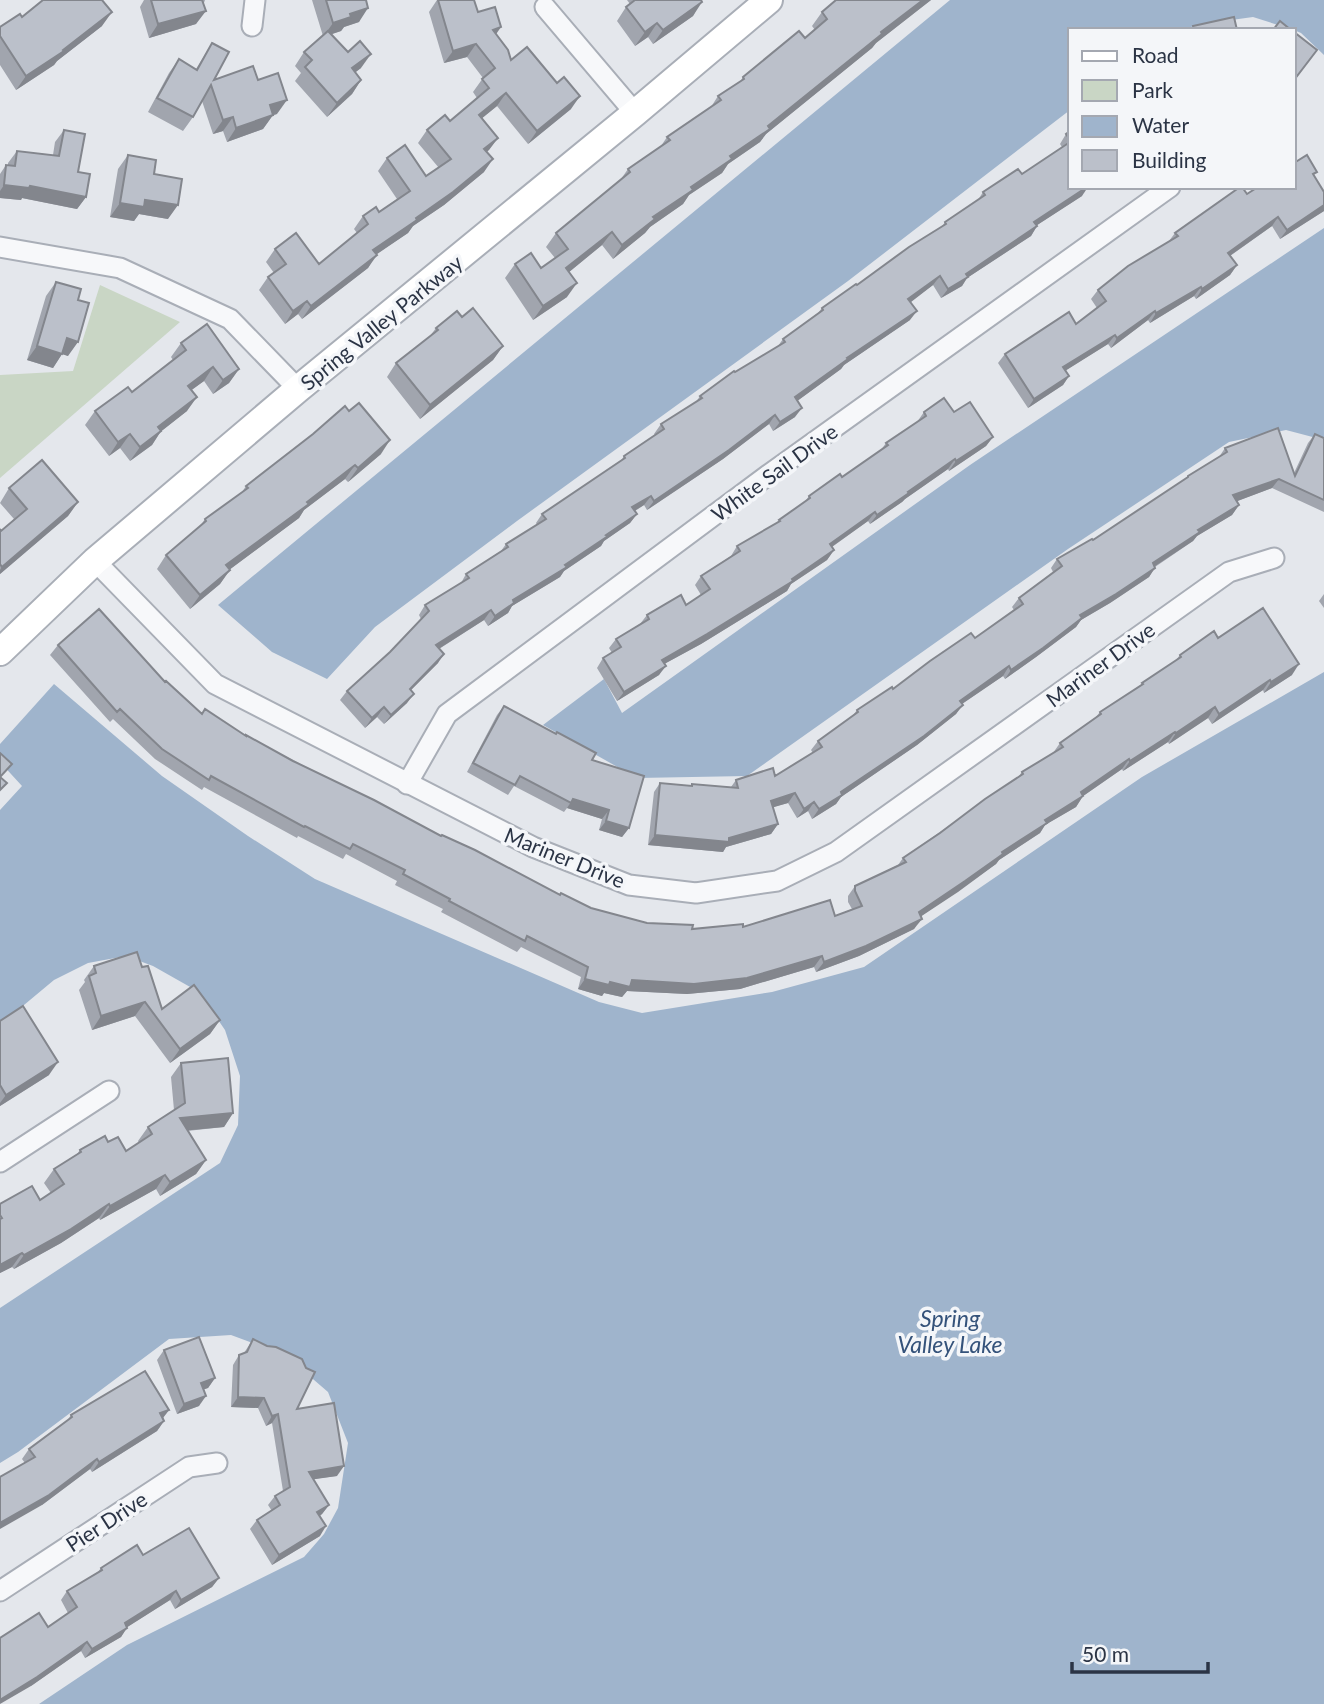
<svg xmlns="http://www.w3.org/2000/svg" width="1324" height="1704" viewBox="0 0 1324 1704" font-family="Lato,sans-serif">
	<rect width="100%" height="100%" fill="#e4e7ec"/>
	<!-- green -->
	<path fill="#c9d6c5" d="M100,285L180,322L0,478V375L73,371Z"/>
	<!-- water -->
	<g fill="#9fb4cc">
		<path d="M950,0H1324V55L1301,33L1294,30L1253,17L1217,22L1175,30H1070V110L848,281L517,521L375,627L327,679L272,652L218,605Z"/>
		<path d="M1324,228V440L1286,430L1229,442L1068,549L747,776L637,778L543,725L604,679L622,713L970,465Z"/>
		<path d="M1324,672V1704H39L127,1645L304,1557L324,1534L338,1508L348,1443L328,1392L285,1355L231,1335L169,1339L18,1452L0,1463V1308L220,1163L238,1125L240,1076L225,1030L199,992L153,966L126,956L88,963L54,980L0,1025V810L22,786L0,762V744L54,684L162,776L248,836L315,879L599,1002L642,1013L772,992L864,967L1142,777Z"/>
	</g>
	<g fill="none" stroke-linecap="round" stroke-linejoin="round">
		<defs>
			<g id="street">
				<path d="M545,7L635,113"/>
				<path d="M252,26L255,0"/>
				<path d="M0,247L120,268L230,319L298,389"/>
				<path d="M95,561L215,684L533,847L629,885L696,893L777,881L836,852L1229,572L1274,558"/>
				<path d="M407,784L447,714L768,475L1170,187"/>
				<path d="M0,1162L109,1091"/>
				<path d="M0,1591L189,1467L217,1463"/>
			</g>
			<path id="secondary" d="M0,652L95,561L298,389L635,113L769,0"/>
		</defs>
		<!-- street casing -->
		<use href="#street" stroke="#a9aeb7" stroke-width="23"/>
		<!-- secondary casing -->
		<use href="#secondary" stroke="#a9aeb7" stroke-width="30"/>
		<!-- street -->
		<use href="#street" stroke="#f7f8fa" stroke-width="19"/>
		<!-- secondary -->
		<use href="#secondary" stroke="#fff" stroke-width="26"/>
	</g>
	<!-- wall -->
	<g fill="#a1a5ae">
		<path d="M144,0H205L196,24L149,38L140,7Z"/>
		<path d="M312,0H366L359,22L344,27L341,31L332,34L361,68L355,72L361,80L352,94L327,117L295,81L301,73L295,66L304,52L323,36Z"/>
		<path d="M437,0H474L478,12L496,35L511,60L571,109L528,144L497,106L482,118L498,138L487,152L484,172L444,205L413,226L408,233L376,254L368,268L302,319L298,314L285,324L259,290L268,277L274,273L266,262L275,249L319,264L357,233L354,229L363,216L379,212L397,199L378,171L387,158L426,176L439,168L418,143L427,130L450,121L477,98L473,92L483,78L467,57L444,63L429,12Z"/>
		<path d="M627,0H701L693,16L653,44L648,37L635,46L617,21L626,7L630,4Z"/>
		<path d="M836,0H931L876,43L872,48L766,134L760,142L728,164L722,173L689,195L683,204L650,227L645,233L613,259L602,245L569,272L567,297L533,320L505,278L515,264L541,268L555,258L546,247L556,233L621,179L628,169L661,146L667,137L711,107L718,96L740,82L743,77L805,38L815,30L812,26L822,12Z"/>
		<path d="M22,17L102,26L57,61L54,65L16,90L0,65V27Z"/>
		<path d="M212,43L214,80H258L277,114L273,115L263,129L227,142L223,131L213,134L202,101L193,117L183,131L148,112L169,73L179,59L196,69Z"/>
		<path d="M64,130L86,197L77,209L22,198L21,200L0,198V174L6,165H8V163L17,151L53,155L55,142Z"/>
		<path d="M1070,131V187L1082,196L1037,225V226L1031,236L967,278L962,286L941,298L933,285L910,302V320L844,365L841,369L797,401L795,417L773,431L769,424L723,459L647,510L644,505L635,511L637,514L630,523L604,541L601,546L564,571L560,577L512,606L508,613L488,626L484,620L439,649L438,663L411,690L407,703L384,724L377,717L365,728L340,700L347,691L390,652L421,619L419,615L425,605L461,583L466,574L501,551L506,544L537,525L536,523L542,514L621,461L624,456L655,435L654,434L661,424L696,402L700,396L778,346L783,339L818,313L822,308L857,285L941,228L945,222L978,200L983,192L1022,174L1062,147L1060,144L1066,134Z"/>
		<path d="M128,155L154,174L168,219L139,214L134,221L110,217L118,169Z"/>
		<path d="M1314,176L1324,211L1280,239L1272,226L1230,256L1237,265L1230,275L1196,299L1194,296L1150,323L1148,320L1111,348L1108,344L1066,370L1069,376L1063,385L1028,408L998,363L1005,354L1076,324L1097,308L1091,299L1098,290L1169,241L1175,233L1247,194Z"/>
		<path d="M56,282L78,300L68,356L62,354L53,368L27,360L46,296Z"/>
		<path d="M462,317L503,346L493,360L420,419L387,377L396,363L430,336L436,328Z"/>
		<path d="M181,343L239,369L229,383L213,394L204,381L191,390L187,411L161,431L152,445L130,461L120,448L109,456L85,425L95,411L132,392L173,360L171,357Z"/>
		<path d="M924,412H954L993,437L986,446L949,471L948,469L905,499L902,502L870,524L868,521L832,547L834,550L827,560L791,584L787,591L701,644L664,664L659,675L617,701L597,668L603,658L612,653L609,648L616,639L640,624L647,615L686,605L701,595L695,585L701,576L731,556L737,546L776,524L779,520L804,503L809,496L842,477L881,450L886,443L917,422Z"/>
		<path d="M313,434L381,454L348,482L345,479L304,510L299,518L230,569L220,584L190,609L157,569L166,555L198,529L205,519L242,492L246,486Z"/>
		<path d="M1315,434L1324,438V512L1272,488L1237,501L1239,505L1232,515L1197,536L1193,541L1155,567L1149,577L1110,603L1081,620L1076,627L1036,657L1005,679L1003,676L962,704L956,714L917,745L841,797L836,804L812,819L808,811L797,818L788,803L773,807L778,824L771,834L726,847L723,852L648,845L654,792L660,783L690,786L692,784L731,787L736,780L775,776L813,753L811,750L818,741L851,718L857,710L893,689L975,638L1014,610L1012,607L1019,598L1053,572L1051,568L1057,559L1093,540L1185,479L1188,476L1219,457L1225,448L1294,473L1308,443Z"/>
		<path d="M9,488L78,502L68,516L0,574V529L1,531L14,519L0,503Z"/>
		<path d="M1324,594V608L1319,601Z"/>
		<path d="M1218,638L1292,675L1264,693L1263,690L1212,724L1208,718L1169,744L1168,742L1123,771L1122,769L1083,796L1076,807L1045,825L1040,833L999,860L996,864L921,916L914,929L859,956L816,972L814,967L740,989L687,994L627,991L622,997L604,993L602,996L578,989L581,977L521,947L517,952L441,912L443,909L395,885L397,881L346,854L343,859L298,836L297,838L204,787L202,790L155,759L113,719L110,722L50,655L58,645L165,682L202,714L559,895L591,908L647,923L692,929L743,927L835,916L852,909L848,902V896L855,886L898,865L903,858L1018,777L1022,772L1053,753L1060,743L1095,718L1100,712L1140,687L1142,683L1175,661L1180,655Z"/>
		<path d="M504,706L592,760L629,828L622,837L599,830L602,819L567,808L564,812L514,786L508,795L467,772L497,715Z"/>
		<path d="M94,966L142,967L162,1009L220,1020L210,1034L170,1063L135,1016L92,1030L79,990L85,982L84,980Z"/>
		<path d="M0,1021L49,1075L0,1106Z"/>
		<path d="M181,1063L233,1113L224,1127L187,1131L206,1160L196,1174L160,1196L156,1189L100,1220L99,1218L61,1243L14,1269L12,1267L0,1273V1204L40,1200L51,1193L44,1183L54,1169L77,1154L80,1150L108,1142L126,1151L139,1143L138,1141L148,1127L174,1110L171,1077Z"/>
		<path d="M253,1339L297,1409L337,1476L313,1479L329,1505L322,1514L320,1516V1536L272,1565L250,1529L257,1520L272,1511L268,1505L275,1496L283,1491L272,1423L266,1426L258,1408L231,1407L233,1365L239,1355L244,1353Z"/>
		<path d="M164,1350L215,1378L208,1388L203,1389L199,1406L177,1414L157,1360Z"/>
		<path d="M169,1410L163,1418L164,1421L157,1431L92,1472L90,1469L42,1505L25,1463L22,1459L29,1449L67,1421L71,1415Z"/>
		<path d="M143,1555L219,1578L212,1587L175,1609L170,1600L127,1627L121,1637L85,1658L81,1651L31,1686L48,1627L68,1613L61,1600L67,1591L98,1572L101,1568Z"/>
	</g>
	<!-- shaded-wall -->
	<g fill="#83868d">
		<path d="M923,0H931L876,43L872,48L766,134L760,142L728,164L722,173L689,195L683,204L650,227L645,233L613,259L622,245L653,217L768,126L881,32Z"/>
		<path d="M702,2L693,16L653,44L663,30Z"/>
		<path d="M368,8L359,22L344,27L341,31L323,37L333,23L350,14Z"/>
		<path d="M206,11L196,24L149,38L158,24Z"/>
		<path d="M112,12L102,26L57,61L54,65L16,90L26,76L63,50Z"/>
		<path d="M657,23L648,37L635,46L645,32Z"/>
		<path d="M501,27L492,40L493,30Z"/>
		<path d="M476,44L467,57L444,63L453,51Z"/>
		<path d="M371,54L361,68L343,82L352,68Z"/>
		<path d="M361,80L352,94L327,117L337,103Z"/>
		<path d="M506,93L497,106L470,128L479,115Z"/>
		<path d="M580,96L571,109L528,144L537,131Z"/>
		<path d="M287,100L277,114L260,119L270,105Z"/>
		<path d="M273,115L263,129L227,142L236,128Z"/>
		<path d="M233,117L223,131L213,134L223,120Z"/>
		<path d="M498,138L489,150L475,161L484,149Z"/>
		<path d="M493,159L484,172L444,205L413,226L408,233L364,263L373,250Z"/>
		<path d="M4,185L30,186L86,197L77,209L22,198L21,200L0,198V191Z"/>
		<path d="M1088,187L1082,196L1028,231L1034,222Z"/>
		<path d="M145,200L178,205L168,219L139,214L134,221L110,217L120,203Z"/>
		<path d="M1324,205V211L1280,239L1287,230Z"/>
		<path d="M1278,217L1272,226L1221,262L1228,253Z"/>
		<path d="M1037,226L1031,236L967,278L962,286L941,298L948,289L966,274Z"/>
		<path d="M612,232L602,245L557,282L566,268Z"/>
		<path d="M377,255L368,268L302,319L311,306Z"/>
		<path d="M1237,265L1230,275L1196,299L1202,289Z"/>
		<path d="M940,276L933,285L902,309L908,299Z"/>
		<path d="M577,283L567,297L533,320L543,306Z"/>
		<path d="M1201,287L1194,296L1150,323L1156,313Z"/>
		<path d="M307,301L298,314L285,324L293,311Z"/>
		<path d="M917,311L910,320L844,365L841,369L789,407L795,397L847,358Z"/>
		<path d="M1155,311L1148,320L1111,348L1117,338Z"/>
		<path d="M1115,335L1108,344L1057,376L1063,367Z"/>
		<path d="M67,338L78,342L68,356L62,354L53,368L27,360L37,346Z"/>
		<path d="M503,346L493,360L420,419L430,405Z"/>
		<path d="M213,367L204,381L178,400L188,386Z"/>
		<path d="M239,369L229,383L213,394L223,380Z"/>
		<path d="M1069,376L1063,385L1028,408L1034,399Z"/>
		<path d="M197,397L187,411L149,441L161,431L152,445L130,461L140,447L158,427Z"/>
		<path d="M802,408L795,417L773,431L780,422Z"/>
		<path d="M775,415L769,424L723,459L647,510L654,501Z"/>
		<path d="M130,434L120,448L109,456L118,442Z"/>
		<path d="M993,437L986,446L949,471L956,461Z"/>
		<path d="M390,440L381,454L348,482L358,468Z"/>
		<path d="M955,459L948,469L905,499L902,502L870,524L877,515Z"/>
		<path d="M355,465L345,479L304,510L299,518L217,579L226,565Z"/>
		<path d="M1279,479L1272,488L1227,505L1233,495Z"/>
		<path d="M651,496L644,505L626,516L632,507Z"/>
		<path d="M78,502L68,516L0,574V570L2,567Z"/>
		<path d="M1239,505L1232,515L1197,536L1193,541L1146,572L1153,563L1198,530Z"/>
		<path d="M875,512L868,521L823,553L830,544Z"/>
		<path d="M637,514L630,523L604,541L601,546L564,571L560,577L512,606L508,613L488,626L495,616L513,600L565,565Z"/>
		<path d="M834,550L827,560L791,584L787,591L701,644L655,669L662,660L792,579Z"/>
		<path d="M1155,568L1149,577L1110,603L1081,620L1076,627L1036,657L1005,679L1011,670L1080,615Z"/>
		<path d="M230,570L220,584L190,609L200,595Z"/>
		<path d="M491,610L484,620L429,655L436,645Z"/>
		<path d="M444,654L438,663L403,698L410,689Z"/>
		<path d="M1299,664L1292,675L1264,693L1271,682Z"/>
		<path d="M666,666L659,675L617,701L624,692Z"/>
		<path d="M1009,666L1003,676L953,710L960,701Z"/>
		<path d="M1270,680L1263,690L1212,724L1219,714Z"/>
		<path d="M414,694L407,703L384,724L391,715Z"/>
		<path d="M963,705L956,714L917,745L841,797L836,804L812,819L819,809L841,792Z"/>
		<path d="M384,707L377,717L365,728L372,718Z"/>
		<path d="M1215,707L1208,718L1169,744L1176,733Z"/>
		<path d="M1175,732L1168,742L1123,771L1130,761Z"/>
		<path d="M1129,759L1122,769L1076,801L1083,796L1076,807L1045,825L1040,833L999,860L996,864L958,892L911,923L919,912L1002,852L1081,792Z"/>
		<path d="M795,793L788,803L764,810L771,801Z"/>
		<path d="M573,799L609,810L602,819L567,808Z"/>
		<path d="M814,802L808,811L797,818L804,809Z"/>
		<path d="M606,821L629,828L622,837L599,830Z"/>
		<path d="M778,824L771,834L726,847L723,852L648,845L655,835L729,838Z"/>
		<path d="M922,919L914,929L859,956L816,972L824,962Z"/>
		<path d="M822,956L814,967L740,989L687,994L627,991L622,997L604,993L602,996L578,989L585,979L610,982L632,980Z"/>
		<path d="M145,1002L135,1016L92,1030L101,1016Z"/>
		<path d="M220,1020L210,1034L170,1063L180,1049Z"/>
		<path d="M58,1062L49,1075L0,1106V1103L6,1095Z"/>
		<path d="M233,1113L224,1127L170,1132L180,1118Z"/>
		<path d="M206,1160L196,1174L160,1196L170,1182Z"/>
		<path d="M165,1175L156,1189L100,1220L110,1206Z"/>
		<path d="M109,1204L99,1218L61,1243L14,1269L24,1255Z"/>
		<path d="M22,1253L12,1267L0,1273V1265Z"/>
		<path d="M215,1378L208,1388L194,1393L201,1383Z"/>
		<path d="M206,1396L199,1406L177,1414L184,1404Z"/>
		<path d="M238,1397L264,1398L258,1408L231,1407Z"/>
		<path d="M169,1410L162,1419L160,1413Z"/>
		<path d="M278,1414L272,1423L266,1426L272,1416Z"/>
		<path d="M164,1421L157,1431L92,1472L99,1462Z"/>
		<path d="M97,1459L90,1469L42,1505L0,1529V1523Z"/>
		<path d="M344,1466L337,1476L302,1481L309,1472Z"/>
		<path d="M329,1505L322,1514L311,1521L317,1512Z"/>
		<path d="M326,1526L320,1536L272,1565L279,1555Z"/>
		<path d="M219,1578L212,1587L175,1609L181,1600Z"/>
		<path d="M176,1591L170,1600L118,1633L125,1623Z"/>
		<path d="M127,1628L121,1637L85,1658L92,1649Z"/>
		<path d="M87,1642L81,1651L31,1686L0,1704V1700Z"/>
	</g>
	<!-- building -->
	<g fill="#bbc0ca" stroke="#83868d" stroke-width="2">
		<path d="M43,0H102L112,12L63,50L64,51L26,76L0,36V27L20,14L22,17Z"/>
		<path d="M151,0H202L206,11L158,24Z"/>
		<path d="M326,0H366L368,8L350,14L351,17L333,23Z"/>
		<path d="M438,0H474L478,12L495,7L501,27L493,30L508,50L511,60L527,47L557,83L564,77L580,96L537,131L506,93L479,115L498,138L484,149L493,159L453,192L416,218L417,220L373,250L377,255L311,306L307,301L293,311L268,277L286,264L275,249L296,233L319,264L368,224L363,216L376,207L379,212L410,191L387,158L405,145L426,176L451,159L427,130L445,115L450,121L489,88L482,79L495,68L476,44L453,51Z"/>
		<path d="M635,0H701L702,2L663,30L657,23L645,32L626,7Z"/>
		<path d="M836,0H923L881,32L882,34L768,126L770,129L730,156L732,159L691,187L693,190L653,217L655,219L622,245L612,232L566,268L577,283L543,306L515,264L531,253L541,268L568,249L556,233L630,172L628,169L670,140L667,137L721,100L718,96L744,79L743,77L799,31L805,38L827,19L822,12Z"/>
		<path d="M1234,17L1237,30H1194L1193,26Z"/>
		<path d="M1280,21L1291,30H1273Z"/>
		<path d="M328,31L348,52L360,41L371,54L352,68L361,80L337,103L305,67L312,60L304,52Z"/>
		<path d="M1294,32L1317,50L1294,80Z"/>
		<path d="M212,43L229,52L214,80L253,66L258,80L278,73L287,100L270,105L273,115L236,128L233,117L223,120L211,85L193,117L157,98L179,59L197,70Z"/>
		<path d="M64,130L85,134L78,172L90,174L86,197L30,186L29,188L4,185L6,165L15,166L17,151L59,156Z"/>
		<path d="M1070,131V140L1066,134Z"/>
		<path d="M1070,142V187H1087L1034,222L1037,226L966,274L968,277L948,289L940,276L908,299L917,311L847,358L848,359L795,397L802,408L780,422L775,415L729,450L654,501L651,496L632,507L637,514L606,535L608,536L565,565L567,567L513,600L514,603L495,616L491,610L436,645L444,654L410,689L414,694L391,715L384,707L372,718L347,691L390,652L429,611L425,605L469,578L466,574L508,547L506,544L546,519L542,514L625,458L624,456L664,429L661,424L702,398L700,396L734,371L735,372L785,342L783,339L823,310L822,308L856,284L857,285L909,247L946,224L945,222L985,195L983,192L1018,169L1022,174Z"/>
		<path d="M128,155L156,160L154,174L182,179L178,205L145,200L144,207L120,203Z"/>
		<path d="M1307,155L1317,172L1313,174L1324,192V205L1287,230L1278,217L1228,253L1237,265L1202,289L1201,287L1156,313L1155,311L1117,338L1115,335L1063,367L1069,376L1034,399L1005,354L1069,312L1076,324L1106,301L1098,290L1128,266L1178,236L1175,233L1240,187H1242L1247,194L1258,187H1294V163Z"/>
		<path d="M56,282L81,289L78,300L89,303L78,342L67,338L62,354L37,346Z"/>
		<path d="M473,308L503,346L430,405L396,363L438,330L436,328L457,311L462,317Z"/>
		<path d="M207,324L239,369L223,380L213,367L188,386L197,397L158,427L161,431L140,447L130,434L118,442L95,411L128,387L132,392L186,350L181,343Z"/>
		<path d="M944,398L954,412L970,402L993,437L956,461L955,459L908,492L909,493L877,515L875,512L830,544L834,550L792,579L793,581L707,634L662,660L666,666L624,692L603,658L621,647L616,639L649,619L647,615L681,595L686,605L710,589L701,576L740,551L737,546L780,521L779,520L810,498L809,496L840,474L842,477L888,445L886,443L926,416L924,412Z"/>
		<path d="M359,403L390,440L358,468L355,465L307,502L309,504L226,565L230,570L200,595L166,555L206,521L205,519L248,488L246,486L313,434L345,406L349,411Z"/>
		<path d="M1278,428L1295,476L1315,434L1324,438V500L1279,479L1233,495L1239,505L1198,530L1200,532L1153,563L1155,568L1116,594L1080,615L1082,618L1043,648L1011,670L1009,666L960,701L963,705L924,736L841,792L842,795L819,809L814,802L804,809L795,793L771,801L778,824L729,838V842L655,835L660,783L692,786V784L738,788L736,780L773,768L775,776L822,747L818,741L858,712L857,710L892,687L893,689L930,661L971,633L975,638L1023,604L1019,598L1062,566L1057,559L1092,539L1093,540L1188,477V476L1227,452L1225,448Z"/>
		<path d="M42,460L78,502L2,567L0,564V529L1,531L27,509L9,488Z"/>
		<path d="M1263,608L1299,664L1271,682L1270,680L1219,714L1215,707L1176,733L1175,732L1130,761L1129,759L1081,792L1083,796L1045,820L1047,823L1002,852L1003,854L965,881L919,912L922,919L866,946L824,962L822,956L747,978L694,984L632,980L630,987L610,982L609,985L585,979L588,967L527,936L525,941L449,901L450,899L403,874L405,870L353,844L350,849L305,826L304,827L211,776L209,780L162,749L120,709L117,712L58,645L99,609L165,682L166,681L202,714L205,709L246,736V735L293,761L374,800L441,836L442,835L475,850L560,895L561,893L591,908L647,923L693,925L692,929L743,924V927L830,900L835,916L862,906L855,891V886L906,862L903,858L940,833L985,799L1023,774L1022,772L1063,747L1060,743L1101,714L1100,712L1143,684L1142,683L1181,657L1180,655L1214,631L1218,638Z"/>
		<path d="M504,706L556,734L557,732L596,753L592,760L644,776L629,828L606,821L609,810L573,799L571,803L520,776L515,785L473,763Z"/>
		<path d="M0,753L12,764L0,777Z"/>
		<path d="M0,777L7,783L0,790Z"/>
		<path d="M137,952L142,967L148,966L162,1009L194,985L220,1020L180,1049L145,1002L101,1016L89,976L96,973L94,966Z"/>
		<path d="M23,1006L58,1062L6,1095L0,1085V1021Z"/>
		<path d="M228,1058L233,1113L180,1118L206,1160L170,1182L165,1175L110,1206L109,1204L71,1229L24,1255L22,1253L0,1265V1219L2,1218L0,1215V1204L32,1186L40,1200L64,1184L54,1169L81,1152L80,1150L105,1136L108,1142L118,1137L126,1151L152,1134L148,1127L185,1103L181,1063Z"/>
		<path d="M199,1337L215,1378L201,1383L206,1396L184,1404L164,1350Z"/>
		<path d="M253,1339L267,1346L276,1347L302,1359L306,1368L315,1372L297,1409L334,1403L344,1466L309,1472L329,1505L317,1512L326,1526L279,1555L257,1520L280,1505L275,1496L290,1487L278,1414L272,1416L264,1398L238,1397L239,1355L247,1352Z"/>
		<path d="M145,1371L169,1410L160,1413L164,1421L99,1462L97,1459L49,1495L0,1523V1477L35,1457L29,1449L72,1417L71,1415Z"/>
		<path d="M189,1528L219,1578L181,1600L176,1591L125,1623L127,1628L92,1649L87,1642L37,1677L0,1700V1638L39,1613L48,1627L77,1607L67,1591L102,1570L101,1568L137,1545L143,1555Z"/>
	</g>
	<g text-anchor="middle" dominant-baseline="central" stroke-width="7" stroke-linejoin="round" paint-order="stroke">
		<!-- street labels -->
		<g font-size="21" fill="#2b3445" stroke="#f4f6f9">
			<text transform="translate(381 322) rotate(-39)">Spring Valley Parkway</text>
			<text transform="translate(774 472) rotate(-36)">White Sail Drive</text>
			<text transform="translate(1100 664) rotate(-36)">Mariner Drive</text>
			<text transform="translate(565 857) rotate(22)">Mariner Drive</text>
			<text transform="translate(106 1521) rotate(-33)">Pier Drive</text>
		</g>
		<!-- water labels -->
		<g font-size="23" font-style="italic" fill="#34527a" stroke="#f4f6f9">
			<text x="950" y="1318">Spring<tspan x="950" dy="26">Valley Lake</tspan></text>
		</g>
	</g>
	<!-- legend -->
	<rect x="1068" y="28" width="228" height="161" fill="#f4f6f9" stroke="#a4a8b1" stroke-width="2"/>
	<rect x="1082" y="51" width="35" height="10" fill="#ffffff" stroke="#a4a8b1" stroke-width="2"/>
	<text x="1132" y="63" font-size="21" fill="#2b3445">Road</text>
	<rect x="1082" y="80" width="35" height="21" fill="#c9d6c5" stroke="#a4a8b1" stroke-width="2"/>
	<text x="1132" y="98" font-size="21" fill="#2b3445">Park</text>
	<rect x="1082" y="116" width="35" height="21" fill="#9fb4cc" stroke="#a4a8b1" stroke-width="2"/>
	<text x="1132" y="133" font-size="21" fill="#2b3445">Water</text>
	<rect x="1082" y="150" width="35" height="21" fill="#bbc0ca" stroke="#a4a8b1" stroke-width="2"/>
	<text x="1132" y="168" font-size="21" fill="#2b3445">Building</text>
	<!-- scale -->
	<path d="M1072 1662v10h136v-10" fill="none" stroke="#2b3445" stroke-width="3.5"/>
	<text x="1082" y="1662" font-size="21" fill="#2b3445" stroke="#f4f6f9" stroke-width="5" paint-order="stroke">50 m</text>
</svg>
